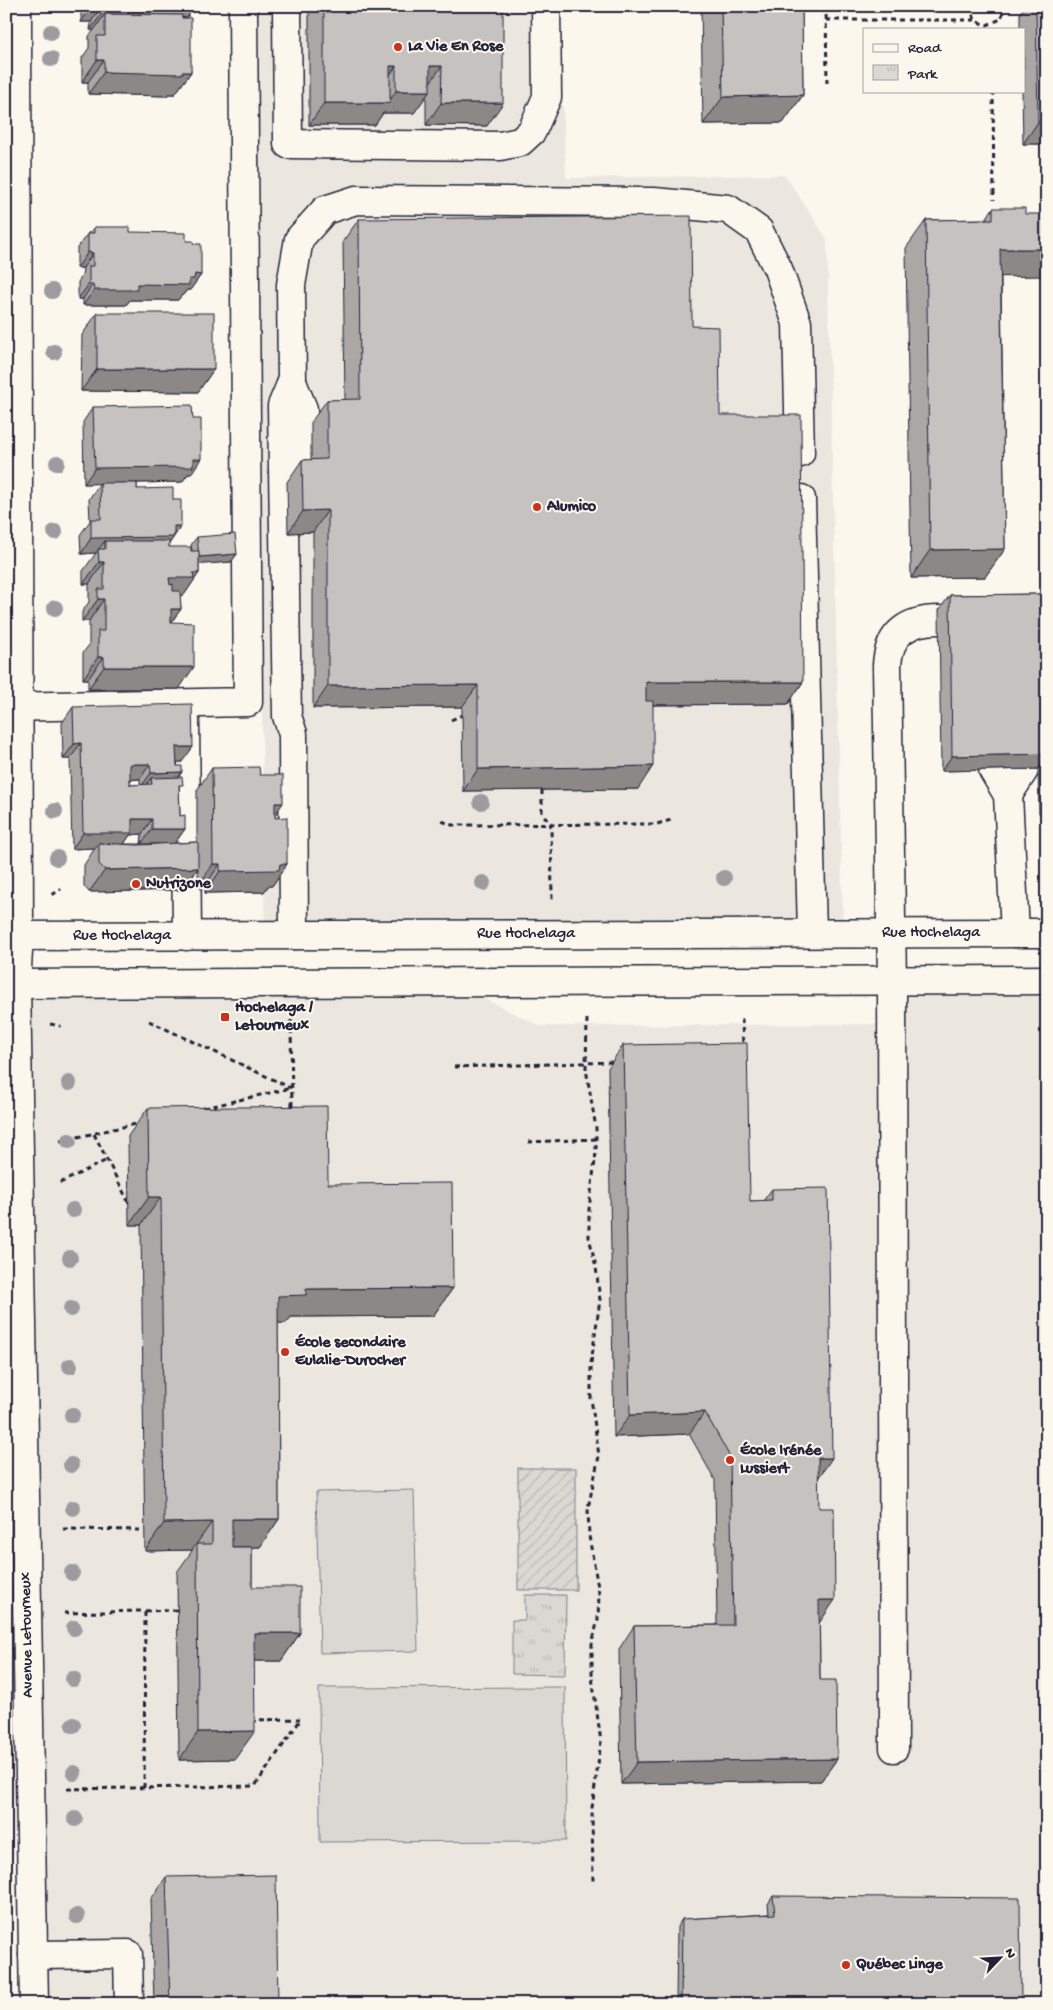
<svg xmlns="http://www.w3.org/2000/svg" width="1053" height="2010" viewBox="0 0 1053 2010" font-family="'Gochi Hand',sans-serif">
	<defs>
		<pattern id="park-tufts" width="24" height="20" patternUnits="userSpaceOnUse" patternTransform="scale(1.25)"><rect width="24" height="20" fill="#dbd8d3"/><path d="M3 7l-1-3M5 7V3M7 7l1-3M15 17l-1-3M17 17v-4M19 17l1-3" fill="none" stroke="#bcb9b6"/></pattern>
		<pattern id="garden-furrows" width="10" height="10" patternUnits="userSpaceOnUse" patternTransform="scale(1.25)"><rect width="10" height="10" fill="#dbd8d3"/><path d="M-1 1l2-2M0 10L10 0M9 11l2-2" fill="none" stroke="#bcb9b6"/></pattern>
	</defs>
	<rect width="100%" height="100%" fill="#fbf7ec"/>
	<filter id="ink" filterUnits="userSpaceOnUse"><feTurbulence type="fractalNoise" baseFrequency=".02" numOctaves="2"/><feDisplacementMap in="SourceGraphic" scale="10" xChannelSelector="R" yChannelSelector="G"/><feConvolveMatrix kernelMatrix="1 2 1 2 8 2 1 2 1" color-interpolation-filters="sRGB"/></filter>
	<g filter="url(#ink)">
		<!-- built -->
		<g fill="#ebe7df">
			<path d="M252,6H559L566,178L785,175L827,239L843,933L265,936Z"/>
			<path d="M1047,980V2004H34L16,984L452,983L540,1026L902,1024L892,981Z"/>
		</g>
		<!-- grass -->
		<g fill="#dbd8d3" stroke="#7e7d87">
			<path d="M414,1490L418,1651L320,1653L316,1492Z"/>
			<path d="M565,1687L566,1841L320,1842L319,1688Z"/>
		</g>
		<!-- park -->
		<path fill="url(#park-tufts)" stroke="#7e7d87" d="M525,1595H566L565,1675L512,1674V1620H525Z"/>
		<!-- garden -->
		<rect fill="url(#garden-furrows)" stroke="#7e7d87" x="518" y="1468" width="58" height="122"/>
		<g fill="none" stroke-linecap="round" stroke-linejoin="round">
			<defs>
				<g id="minor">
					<path d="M17,6L19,936L16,983L34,2004"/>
					<path d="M287,6L288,144L500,146L520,142L532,131L547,97L546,6"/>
					<path d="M292,382L303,409V481"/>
					<path d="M801,499L812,933"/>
					<path d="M6,707L248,702L243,6"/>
					<path d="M185,720L187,936"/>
					<path d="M993,770L1008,795L1015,933"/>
					<path d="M1008,795L1024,770"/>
					<path d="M294,935L293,734L287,716L282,406L292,382L291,285L299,239L325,210L356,200L654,202L728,209L759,231L778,269L797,323L800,453"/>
					<path d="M894,1748L892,981L887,665C889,633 908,620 939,620"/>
					<path d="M33,1955L128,1954L129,2004"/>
				</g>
				<g id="major">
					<path d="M6,936L1047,933"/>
					<path d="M6,984L1047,980"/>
				</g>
			</defs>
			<!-- minor casing -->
			<use href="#minor" stroke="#22223b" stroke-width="31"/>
			<!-- major casing -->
			<use href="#major" stroke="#22223b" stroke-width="31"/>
			<!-- path -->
			<g stroke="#22223b" stroke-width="3" stroke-dasharray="5 4" stroke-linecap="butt">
				<path d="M826,6L827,86"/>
				<path d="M970,6C972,17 976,23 987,25L1001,19L1005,6"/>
				<path d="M826,20H975"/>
				<path d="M993,91L994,200"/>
				<path d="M451,720L462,715"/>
				<path d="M542,790V814L551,823L552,900"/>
				<path d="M442,821L452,825L657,824L671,820"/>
				<path d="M52,895L61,889"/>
				<path d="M587,1019L586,1069L596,1128V1152L589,1209V1237L596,1267L600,1300L591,1363V1398L599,1456L588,1508L589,1536L599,1593L598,1619L592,1644V1677L601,1742L592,1808L593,1884"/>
				<path d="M742,1019L743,1047"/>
				<path d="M291,1020L292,1110"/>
				<path d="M149,1021L291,1088"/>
				<path d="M50,1024L61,1026"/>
				<path d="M454,1067L615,1062"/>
				<path d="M204,1108L291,1088"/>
				<path d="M94,1134L129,1203"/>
				<path d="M60,1141L140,1123"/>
				<path d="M528,1142L596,1139"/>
				<path d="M60,1183L107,1160"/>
				<path d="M63,1529L144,1530"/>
				<path d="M64,1613L178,1610"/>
				<path d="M251,1720L300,1719"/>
				<path d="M144,1788L145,1611"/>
				<path d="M67,1789L255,1786L301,1719"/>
			</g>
			<!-- minor -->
			<use href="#minor" stroke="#fbf7ec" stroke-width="28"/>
			<!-- major -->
			<use href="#major" stroke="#fbf7ec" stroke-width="28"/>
		</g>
		<!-- trees -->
		<g fill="#9d9ba0">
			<circle cx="51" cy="32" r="8"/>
			<circle cx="51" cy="59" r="8"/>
			<circle cx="52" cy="291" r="8"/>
			<circle cx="54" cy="352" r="8"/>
			<circle cx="57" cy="463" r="8"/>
			<circle cx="55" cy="532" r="8"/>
			<circle cx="55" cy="608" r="8"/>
			<circle cx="481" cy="802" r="8"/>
			<circle cx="55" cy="811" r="8"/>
			<circle cx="57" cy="858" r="8"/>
			<circle cx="724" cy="878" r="8"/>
			<circle cx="483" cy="883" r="8"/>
			<circle cx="69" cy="1083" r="8"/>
			<circle cx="69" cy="1141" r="8"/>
			<circle cx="73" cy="1210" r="8"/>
			<circle cx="70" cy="1258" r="8"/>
			<circle cx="71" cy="1309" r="8"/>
			<circle cx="70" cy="1366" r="8"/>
			<circle cx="72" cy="1415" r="8"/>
			<circle cx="71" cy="1465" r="8"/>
			<circle cx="73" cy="1508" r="8"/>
			<circle cx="72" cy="1573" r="8"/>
			<circle cx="74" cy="1628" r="8"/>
			<circle cx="73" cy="1679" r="8"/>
			<circle cx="73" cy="1725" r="8"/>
			<circle cx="74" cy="1773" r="8"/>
			<circle cx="75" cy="1819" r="8"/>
			<circle cx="77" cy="1916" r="8"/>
		</g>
		<!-- wall -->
		<g fill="#aaa7a5" stroke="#22223b" fill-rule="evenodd">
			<path d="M81,6H201L199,9L193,8L187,18L191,72L175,94H168L167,96L88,94V82H82V58L89,48V36L94,30H90L91,22H81Z"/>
			<path d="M309,6H503L487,126L426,125V96L414,113H383L375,125H309Z"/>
			<path d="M701,6H802L803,95L783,123L703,124Z"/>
			<path d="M1025,6H1047V144H1023L1022,91H1024V29H1020V13Z"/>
			<path d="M993,208L1001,277L1005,549L985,577L911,578L906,248L926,220L986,219Z"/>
			<path d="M359,219L692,326L803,682L788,704L653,705L638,789L463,791L462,707L313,708V532L288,533L287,482L302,460H311V422L327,400H345L343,241Z"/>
			<path d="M94,227L186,241L194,244L201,275L190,290H187L183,295H182L178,300H130L126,305H83V299H78V282L82,276L83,268H77V248L88,233H90Z"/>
			<path d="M97,313L214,369L198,392L81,391L82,335Z"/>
			<path d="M93,407L191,474H188L182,482L137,483V489L173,500L181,526L169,544V547L192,551L191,545L197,537L237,554L231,562L199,564V573L184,595H181L180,597L181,609L171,622L179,689H88V679H83V653L89,645V621H82V612L89,602V584H83V571L96,553L81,554L80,535L90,521L89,499L100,483L84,484L83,422Z"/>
			<path d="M1047,594V813H1039L1038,769L941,771L939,610L950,595Z"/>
			<path d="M73,707L182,762H177L179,777L180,816L185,829L175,843L197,842V790L212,768L260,775L275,814V818L287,864L272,886H268L264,892L205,893V886H198V869L183,890L89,892L84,886V865L95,848L72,849L70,759H63L62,723ZM140,779V785H130V780ZM142,834L141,844H124L130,835Z"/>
			<path d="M623,1045L750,1201H763L772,1189L818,1478L820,1680L837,1759L821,1781L621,1784L619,1649L634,1626L717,1625L715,1480L689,1434L614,1437L608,1068Z"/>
			<path d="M148,1108L328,1184L453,1288L433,1316L291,1317L286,1323H278L279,1519L260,1547H252V1587L300,1633L281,1661H254L235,1759L179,1760L177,1572L192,1551V1550L145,1551L141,1225H129L128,1136Z"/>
			<path d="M166,1877L278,2004H154L151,1899Z"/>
			<path d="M773,1896L1021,2004H676L677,1927L682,1919L769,1914L768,1904Z"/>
		</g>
		<!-- shaded-wall -->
		<g fill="#8b8886" stroke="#22223b">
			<path d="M92,6H102L91,22H81Z"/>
			<path d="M201,6L199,9L193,8L187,18L105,14L94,30H90L106,8Z"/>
			<path d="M97,60H104L88,82H82Z"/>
			<path d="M390,66H396L381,88Z"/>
			<path d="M430,66H442L426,88Z"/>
			<path d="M104,72H191L175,94H168L167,96L88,94Z"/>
			<path d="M396,91H430L414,113H383L375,125H309L324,103H388Z"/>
			<path d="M803,95L783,123L703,124L723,97Z"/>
			<path d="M441,103H503L487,126L426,125Z"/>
			<path d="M1038,122H1047V144H1023Z"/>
			<path d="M1000,249H1047V276L981,277Z"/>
			<path d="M88,252L93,253L83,268H77Z"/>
			<path d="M195,274L201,275L190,290H187L183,295H182L178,300H130L126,305H83L94,290L137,284L189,279Z"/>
			<path d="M89,284H93L83,299H78Z"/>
			<path d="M97,369H214L198,392L81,391Z"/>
			<path d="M193,459H201L191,474H188L182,482L84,484L95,468Z"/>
			<path d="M328,510L313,532L288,533L303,511Z"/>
			<path d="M174,526H181L163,553L105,549V541L96,553L81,554L91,538Z"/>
			<path d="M1005,549L985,577L911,578L930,550Z"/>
			<path d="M237,554L231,562L193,565L198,557Z"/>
			<path d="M99,562H104L89,584H83Z"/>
			<path d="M193,573H199L184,595H181L178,600H154L169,578Z"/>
			<path d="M98,599H104L89,621H82Z"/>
			<path d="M171,609H181L165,631Z"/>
			<path d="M98,657H104L88,679H83Z"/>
			<path d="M104,667H194L179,689H88Z"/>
			<path d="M646,682H803L788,704L631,705Z"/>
			<path d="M478,685L462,707L313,708L328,686Z"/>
			<path d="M81,743L70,759H63L74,744Z"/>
			<path d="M176,747H193L182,762L165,763Z"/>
			<path d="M1047,754V758L1038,769L941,771L952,756Z"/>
			<path d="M130,764H150L140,779L119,780Z"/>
			<path d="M653,766L638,789L463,791L478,769Z"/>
			<path d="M182,772L172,787L152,784L151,778L144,788H140L151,773Z"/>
			<path d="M1047,802V813H1039Z"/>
			<path d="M275,803H283L268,825Z"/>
			<path d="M132,819H152L142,834L130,835L121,848L99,843L95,848L72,849L83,833Z"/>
			<path d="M152,829H185L174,844H141Z"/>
			<path d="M213,864H220L205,886H198Z"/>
			<path d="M280,864H287L272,886H268L264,892L205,893L220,871Z"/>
			<path d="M198,868L183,890L89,892L105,870Z"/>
			<path d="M149,1197H161L141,1225H129Z"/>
			<path d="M453,1288L433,1316L291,1317L286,1323H258L278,1296L306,1289Z"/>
			<path d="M705,1412L689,1434L614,1437L630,1415Z"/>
			<path d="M818,1458H832L817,1480Z"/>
			<path d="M232,1519H279L260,1547H212Z"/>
			<path d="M212,1522L192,1550L145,1551L164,1523Z"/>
			<path d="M819,1600H835L820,1622H803Z"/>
			<path d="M254,1633H300L281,1661H234Z"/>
			<path d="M255,1731L235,1759L179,1760L198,1732Z"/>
			<path d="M837,1759L821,1781L621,1784L637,1762Z"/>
		</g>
		<!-- building -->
		<g fill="#c6c2c0" stroke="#22223b">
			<rect x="106" y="6" width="85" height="2"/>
			<path d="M324,6H503V103H441L442,66H430V91H396V66H390V103H324Z"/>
			<path d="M721,6H802L803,95L723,97Z"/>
			<path d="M1036,6H1047V122H1038Z"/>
			<path d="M105,14L182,15V18H191V72H182V74L104,72V60H97V36H105Z"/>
			<path d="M993,208H1025V214H1047V249H1000L1005,549L930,550L926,220L993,219Z"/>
			<path d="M691,216L692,326L719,327L720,415H801L803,682H646V701H653V766L478,769V685L328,686V510L303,511L302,460L327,459V400L360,399L359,219Z"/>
			<path d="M94,227H130V232L186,233V241H193L194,244H201V275L195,274L194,279H189V285L137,284V290H94L93,284H89V266H93V253L88,252V233H94Z"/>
			<rect x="97" y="313" width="117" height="56"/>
			<path d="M192,405L193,419H201V459H193V467L95,468L93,407Z"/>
			<path d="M100,483H137V489L173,488V500H181V526H174V537L91,538V519H101Z"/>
			<path d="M235,534L237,554L199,557L197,537Z"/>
			<path d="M105,541H169V547H191V551H199V573H193L194,578H169L170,585L173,584V591H180L181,609H171V622L194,623V667H104V657H98V631H104V599H98V589H104V562H99L98,549H105Z"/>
			<path d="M1047,594V754L952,756L950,595Z"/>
			<path d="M192,704L193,747H176L177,766H182V772L151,773L150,764H130V785L152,784L151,778L182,777L183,785H179L180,816L185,815V829H152V819H132V833H83L81,743L74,744L73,707Z"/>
			<path d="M259,767L260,775H283V803H275V818L287,817V864H280L279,870L220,871V864H213L212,768Z"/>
			<path d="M198,842V868L105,870L99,864V843L138,845Z"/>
			<path d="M747,1043L750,1201L772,1200V1189L828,1188L832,1458H818L819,1508H834L835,1600H819L820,1680H836L837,1759L637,1762L634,1626L733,1625L730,1457L705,1412L630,1415L623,1045Z"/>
			<path d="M327,1106L328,1184L452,1183L453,1288L306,1289V1295L278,1296L279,1519H232V1547H252V1587H300V1633H254L255,1731L198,1732L197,1544H212V1522L164,1523L161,1197H149L148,1108Z"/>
			<path d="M276,1875L278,2004H170L166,1877Z"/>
			<path d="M773,1896L1020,1898L1021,2004H681L682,1919L775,1914Z"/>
		</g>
	</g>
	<!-- markers -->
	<g fill="#c8321e" stroke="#fbf7ec" stroke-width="2">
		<circle cx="398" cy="47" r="5"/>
		<circle cx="537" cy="507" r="5"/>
		<circle cx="136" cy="884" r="5"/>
		<rect x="220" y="1012" width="10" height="10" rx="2.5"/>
		<circle cx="285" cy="1352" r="5"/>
		<circle cx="730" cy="1460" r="5"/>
		<circle cx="846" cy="1965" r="5"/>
	</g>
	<g text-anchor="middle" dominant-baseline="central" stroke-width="4" stroke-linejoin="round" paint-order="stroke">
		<!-- poi labels -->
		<g font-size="16" font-weight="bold" fill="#22223b" stroke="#fbf7ec" text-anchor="start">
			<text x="408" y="47">La Vie En Rose</text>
			<text x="547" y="507">Alumico</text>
			<text x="146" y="884">Nutrizone</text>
			<text x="235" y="1008">Hochelaga /<tspan x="235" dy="18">Letourneux</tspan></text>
			<text x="295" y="1343">École secondaire<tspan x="295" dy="18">Eulalie-Durocher</tspan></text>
			<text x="740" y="1451">École Irénée<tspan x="740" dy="18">Lussiert</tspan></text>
			<text x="856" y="1965">Québec Linge</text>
		</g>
		<!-- street labels -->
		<g font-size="16" fill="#22223b" stroke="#fbf7ec">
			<text x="931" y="933">Rue Hochelaga</text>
			<text x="526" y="934">Rue Hochelaga</text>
			<text x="122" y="936">Rue Hochelaga</text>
			<text transform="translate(28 1635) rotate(-91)">Avenue Letourneux</text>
		</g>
	</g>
	<!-- margin -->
	<rect width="1053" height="2010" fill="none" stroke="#fbf7ec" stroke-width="25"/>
	<rect x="12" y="12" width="1028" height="1985" fill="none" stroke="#22223b" stroke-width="2" filter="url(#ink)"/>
	<!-- legend -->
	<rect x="863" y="28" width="162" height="65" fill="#fbf7ec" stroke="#a4a2a5"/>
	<rect x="873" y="44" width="25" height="8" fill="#fbf7ec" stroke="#a4a2a5"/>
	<text x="908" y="52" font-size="15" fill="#22223b">Road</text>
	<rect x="873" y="65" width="25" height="15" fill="url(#park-tufts)" stroke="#a4a2a5"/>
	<text x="908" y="78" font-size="15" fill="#22223b">Park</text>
	<!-- north arrow -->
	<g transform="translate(1000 1958) rotate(65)" stroke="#fbf7ec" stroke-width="4" paint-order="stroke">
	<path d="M0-4L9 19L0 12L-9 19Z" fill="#22223b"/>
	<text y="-8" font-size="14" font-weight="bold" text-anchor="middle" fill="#22223b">N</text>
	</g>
</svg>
